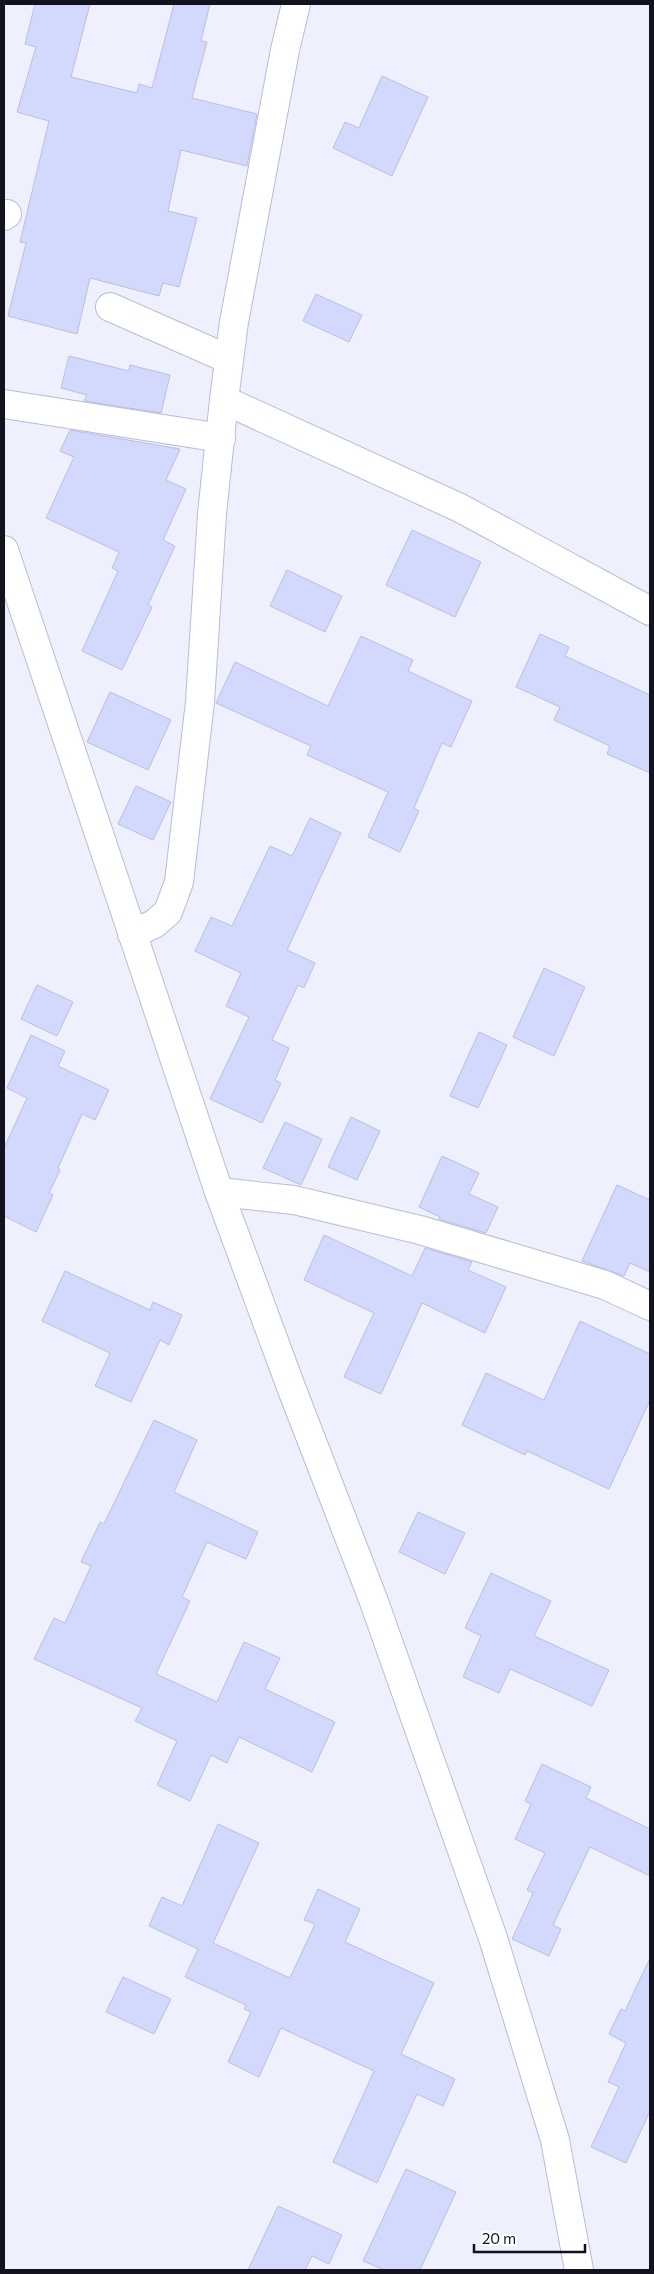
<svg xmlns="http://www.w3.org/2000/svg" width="654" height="2274" viewBox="0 0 654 2274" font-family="Commissioner,sans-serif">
	<rect width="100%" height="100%" fill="#eef0fd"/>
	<!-- building -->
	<g fill="#d2d9fd" stroke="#babfdd">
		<path d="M35,4H90L71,77L137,93L139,84L152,88L174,4H210L201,41L207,42L192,98L257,114L247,166L181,150L168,211L197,218L179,287L163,283L159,296L90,278L77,334L8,316L26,243L20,242L49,121L17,112L36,47L25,44Z"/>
		<path d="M382,76L428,97L392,176L333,148L345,122L359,128Z"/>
		<path d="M316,294L362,315L349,342L303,321Z"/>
		<path d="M69,356L129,371L130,365L170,375L161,413L84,401L87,395L61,388Z"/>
		<path d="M70,430L180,449L166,480L186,489L163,540L175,546L148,605L152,607L122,670L82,651L118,571L112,568L119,552L46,518L74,457L60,451Z"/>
		<path d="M412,530L481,562L455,617L386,585Z"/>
		<path d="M287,570L342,596L325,632L270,606Z"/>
		<path d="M540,634L569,647L565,656L650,695V773L607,754L610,746L554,720L560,707L516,687Z"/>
		<path d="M361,636L413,660L408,671L472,701L451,747L442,743L414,808L419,811L400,852L368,837L388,792L307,755L311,746L216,703L235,662L328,706Z"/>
		<path d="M110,692L171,720L148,770L87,742Z"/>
		<path d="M136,786L171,802L153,840L118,824Z"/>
		<path d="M310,818L341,833L287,950L315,963L304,988L298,985L272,1040L289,1048L275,1080L281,1083L262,1123L210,1099L249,1017L226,1006L241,973L195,951L211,917L232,926L270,846L292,856Z"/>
		<path d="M544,968L585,987L554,1056L513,1037Z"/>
		<path d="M37,985L73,1002L57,1036L21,1019Z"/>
		<path d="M479,1032L507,1045L478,1108L450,1096Z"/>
		<path d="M31,1035L65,1051L58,1066L109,1090L95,1120L82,1114L58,1168L60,1170L49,1193L53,1195L36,1232L4,1216V1148L27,1098L7,1088Z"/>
		<path d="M351,1117L380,1131L357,1180L328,1167Z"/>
		<path d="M285,1122L322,1139L301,1185L263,1168Z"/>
		<path d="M442,1156L479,1173L469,1194L498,1207L486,1233L439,1219L440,1217L419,1207Z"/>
		<path d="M617,1185L650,1200V1272L630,1263L624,1276L582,1261Z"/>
		<path d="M324,1235L412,1276L425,1248L472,1262L468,1270L506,1287L485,1333L422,1303L381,1394L344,1377L374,1313L304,1280Z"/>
		<path d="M65,1271L150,1310L153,1302L182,1315L169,1345L160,1340L131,1402L95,1386L110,1353L42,1321Z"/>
		<path d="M580,1321L650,1354V1400L609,1489L527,1451L525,1455L462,1425L486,1373L544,1400Z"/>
		<path d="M154,1420L197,1440L174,1492L258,1532L246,1559L207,1542L182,1597L190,1601L156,1674L217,1702L244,1642L280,1658L265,1689L335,1722L312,1772L239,1737L227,1763L211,1755L190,1801L157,1785L177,1741L135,1721L142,1708L34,1659L54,1618L65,1623L91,1566L81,1562L100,1522L104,1524Z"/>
		<path d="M418,1512L465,1533L445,1574L399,1552Z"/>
		<path d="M491,1573L551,1601L534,1636L609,1670L592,1706L510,1669L499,1693L463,1677L481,1636L465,1628Z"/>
		<path d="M542,1764L591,1787L586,1798L650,1829V1876L590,1847L553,1925L561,1929L549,1956L512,1939L533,1893L527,1890L545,1853L515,1839L531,1804L525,1801Z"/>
		<path d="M218,1824L259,1843L213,1943L290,1978L315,1924L304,1920L318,1889L360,1909L345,1942L434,1983L401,2054L455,2079L443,2106L417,2094L377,2183L333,2162L374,2071L281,2028L259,2077L228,2062L251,2012L244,2009L246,2005L185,1977L198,1949L149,1926L162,1897L182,1906Z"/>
		<path d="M650,1958V2111L626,2163L591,2147L619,2087L608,2082L626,2043L609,2034L621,2009L625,2011Z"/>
		<path d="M123,1977L171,1999L154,2034L106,2012Z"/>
		<path d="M406,2169L456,2192L420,2270H384L363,2261Z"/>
		<path d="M278,2206L342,2235L329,2264L312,2256L305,2270H248Z"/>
	</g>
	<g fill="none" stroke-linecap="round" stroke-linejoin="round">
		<defs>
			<g id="minor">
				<path d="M296,4L285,50L234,322L224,400L460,508L650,611"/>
				<path d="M4,216L7,214"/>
				<path d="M110,307L228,359"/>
				<path d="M4,404L221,438"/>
				<path d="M4,550L219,1192L291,1387L373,1599L493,1938L555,2140L579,2270"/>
				<path d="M132,934L154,924L168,912L179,882L200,702L212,514L224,400"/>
				<path d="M219,1192L294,1200L420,1230L605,1285L650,1306"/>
			</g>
		</defs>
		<!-- minor casing -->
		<use href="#minor" stroke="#b7bdda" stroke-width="30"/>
		<!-- minor -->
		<use href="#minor" stroke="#fff" stroke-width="28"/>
	</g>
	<!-- border -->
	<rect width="654" height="2274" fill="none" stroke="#12131e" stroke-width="10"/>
	<!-- scale -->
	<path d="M474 2244v8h111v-8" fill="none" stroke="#12131e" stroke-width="2.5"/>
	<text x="482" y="2244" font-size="15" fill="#12131e" stroke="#ffffff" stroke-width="4" paint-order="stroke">20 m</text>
</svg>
